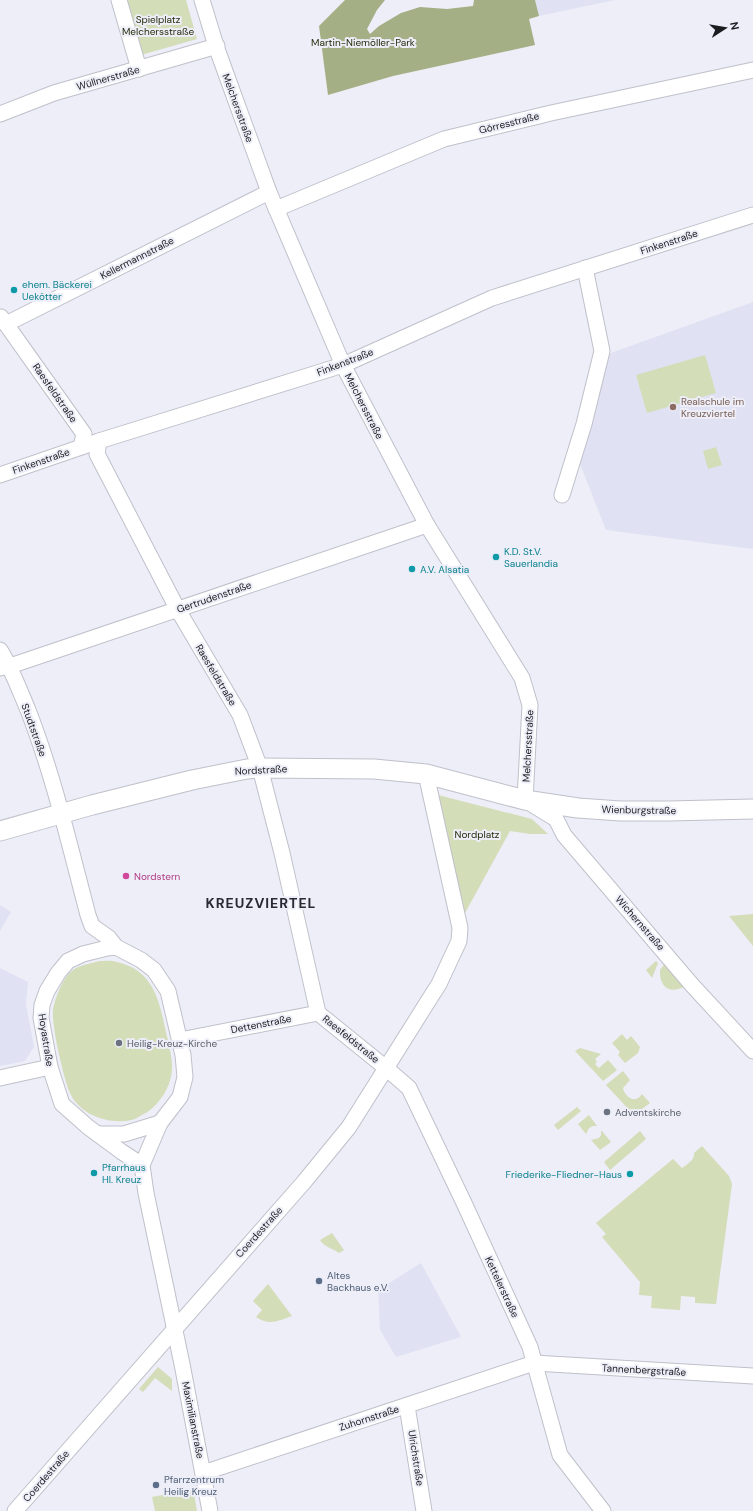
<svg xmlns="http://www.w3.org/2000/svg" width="753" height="1511" viewBox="0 0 753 1511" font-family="'DM Sans',sans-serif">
	<rect width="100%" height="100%" fill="#edeef8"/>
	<!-- built -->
	<g fill="#e0e2f3">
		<path d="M535,0H615L539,16Z"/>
		<path d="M753,302V549L606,530L578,459L608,354Z"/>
		<path d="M0,905L11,912L0,931Z"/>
		<path d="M0,968L28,982L26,1004L34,1047L25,1061L0,1066Z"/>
		<path d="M421,1263L461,1337L396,1357L380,1330L378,1290Z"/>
	</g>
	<!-- green -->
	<g fill="#d3ddb8">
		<path d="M125,0H186L197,39L141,55Z"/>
		<path d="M705,355L716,393L647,413L636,375Z"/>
		<path d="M716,447L722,465L708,469L703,451Z"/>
		<path d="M438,795L532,819L548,834H530L510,831L465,913Z"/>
		<path d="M753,914V946L729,916Z"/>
		<path d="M99,961C105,961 111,960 117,962C152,970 159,998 165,1028C168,1041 172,1054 172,1067C172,1085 161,1103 146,1113C143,1114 139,1117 135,1119C112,1126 80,1116 70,1093C64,1080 51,1024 53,1010C55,998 63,977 73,970C79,965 91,964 99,961Z"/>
		<path d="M656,961L658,963L652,978L646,970Z"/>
		<path d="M666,962L685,986C670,995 659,987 660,970Z"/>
		<path d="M622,1034L627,1040L631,1036L640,1047L638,1053L625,1063L618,1055L620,1052L612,1043Z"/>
		<path d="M580,1048L601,1054L595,1059L597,1062L595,1064L599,1068L608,1060L617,1070L603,1081L575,1051Z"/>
		<path d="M623,1071L630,1080L623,1088C625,1098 636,1104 642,1094L650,1103L634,1115L606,1085Z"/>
		<path d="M577,1107L581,1111L558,1130L554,1125Z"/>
		<path d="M589,1115L597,1126H593L589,1128L586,1134L578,1124Z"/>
		<path d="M601,1131H602L611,1142L600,1150L591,1140L599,1138L601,1135Z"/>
		<path d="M640,1131L646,1139L610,1170L604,1162Z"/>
		<path d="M702,1146L729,1176L732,1184L716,1304L695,1303V1297L681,1296L680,1310L651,1308L652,1296L639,1295L640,1282L602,1237L606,1234L596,1223L673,1159L682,1168C687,1164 695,1160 694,1153Z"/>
		<path d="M332,1233L344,1250L339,1253C332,1248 324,1247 320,1240Z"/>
		<path d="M268,1284L292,1316C278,1321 269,1326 256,1317L262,1310L253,1301Z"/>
		<path d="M158,1367L172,1379V1391L155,1378L143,1392L139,1389Z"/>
		<path d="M193,1489L197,1511H155L152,1497Z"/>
	</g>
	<!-- forest -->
	<path fill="#a5af85" d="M345,0H385L377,10L367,29L370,34L379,26L401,13L420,7L447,9L473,6L474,0H535L539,16L529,19L535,45L393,76L328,95L319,26Z"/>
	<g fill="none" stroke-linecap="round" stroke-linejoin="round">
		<defs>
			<g id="minor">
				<path d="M119,0L139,69"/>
				<path d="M202,0L217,49L269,192L343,365L427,525L522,678L530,705L525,800L556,819L564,835L692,985L753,1051"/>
				<path d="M0,114L54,93L217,46"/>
				<path d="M276,209L444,139L551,113L753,70"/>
				<path d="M1,317L84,434L81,447"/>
				<path d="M6,324L269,192"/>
				<path d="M99,441L97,454L178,610L240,715L260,768L282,853L318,1013L386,1068L409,1088L464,1203L530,1347L560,1455L603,1511"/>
				<path d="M0,475L99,441L343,365L492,298L753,215"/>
				<path d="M562,495L584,424L602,351L585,268"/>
				<path d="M0,650C12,669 19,689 28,710C54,777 70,847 88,915L92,926L109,938L116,947"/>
				<path d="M0,668L10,666L427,525"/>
				<path d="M180,1040L318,1013"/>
				<path d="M0,1078L50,1067"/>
				<path d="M98,1134H124L160,1123"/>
				<path d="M142,1165L122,1152L88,1127L62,1104L50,1067L41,1018L42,1005L47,991L58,973L68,961L83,954L107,948L116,947L141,960L154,970L168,991L183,1055L185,1077L180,1097L160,1123L142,1165L146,1193L182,1364L210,1511"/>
				<path d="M407,1406L424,1511"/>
				<path d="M203,1473L534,1363L753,1376"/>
				<path d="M15,1511L304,1182L349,1127L432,995L439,984L459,941L460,928L426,774"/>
			</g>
			<path id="tertiary" d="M0,831L92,805L192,780L247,769L260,768L374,769L426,774L525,800L578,808L620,811H669L753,809"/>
		</defs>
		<!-- minor casing -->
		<use href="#minor" stroke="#bfc0ca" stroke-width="17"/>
		<!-- tertiary casing -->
		<use href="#tertiary" stroke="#bfc0ca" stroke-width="21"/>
		<!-- minor -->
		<use href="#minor" stroke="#fff" stroke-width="15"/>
		<!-- tertiary -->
		<use href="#tertiary" stroke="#fff" stroke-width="19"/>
	</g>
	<!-- markers -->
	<g fill="#0f9aa8" stroke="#edeef8" stroke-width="1.5">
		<circle cx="14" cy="290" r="4"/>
		<circle cx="496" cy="557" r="4"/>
		<circle cx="412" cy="569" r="4"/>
		<circle cx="94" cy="1173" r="4"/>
		<circle cx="630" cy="1174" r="4"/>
	</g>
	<circle fill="#8d6e63" stroke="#edeef8" stroke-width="1.5" cx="673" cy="407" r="4"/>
	<circle fill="#d1479c" stroke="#edeef8" stroke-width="1.5" cx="126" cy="876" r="4"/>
	<g fill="#6b7280" stroke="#edeef8" stroke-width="1.5">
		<circle cx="119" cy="1043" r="4"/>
		<circle cx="607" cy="1112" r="4"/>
	</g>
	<g fill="#5c6f8a" stroke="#edeef8" stroke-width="1.5">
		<circle cx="319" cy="1281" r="4"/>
		<circle cx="156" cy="1485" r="4"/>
	</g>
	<g text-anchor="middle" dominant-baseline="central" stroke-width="4" stroke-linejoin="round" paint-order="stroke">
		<!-- park labels -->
		<g font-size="10" fill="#262d0b" stroke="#edeef8">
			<text x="158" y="19">Spielplatz<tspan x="158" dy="12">Melchersstraße</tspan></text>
			<text x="363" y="42">Martin-Niemöller-Park</text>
			<text x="477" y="834">Nordplatz</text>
		</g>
		<!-- street labels -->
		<g font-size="10" fill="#1b1c1f" stroke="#edeef8">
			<text transform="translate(108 78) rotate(-16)">Wüllnerstraße</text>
			<text transform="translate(238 108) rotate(70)">Melchersstraße</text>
			<text transform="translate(509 123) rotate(-14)">Görresstraße</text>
			<text transform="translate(669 242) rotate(-18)">Finkenstraße</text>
			<text transform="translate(137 258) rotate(-27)">Kellermannstraße</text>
			<text transform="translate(345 362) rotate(-21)">Finkenstraße</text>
			<text transform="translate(55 393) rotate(55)">Raesfeldstraße</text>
			<text transform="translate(364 406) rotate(63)">Melchersstraße</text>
			<text transform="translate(41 461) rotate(-19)">Finkenstraße</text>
			<text transform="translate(214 597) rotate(-19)">Gertrudenstraße</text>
			<text transform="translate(216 675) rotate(59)">Raesfeldstraße</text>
			<text transform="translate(34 730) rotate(70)">Studtstraße</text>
			<text transform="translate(528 746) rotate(-87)">Melchersstraße</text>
			<text transform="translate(261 770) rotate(-3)">Nordstraße</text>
			<text transform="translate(639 810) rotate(1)">Wienburgstraße</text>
			<text transform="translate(640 923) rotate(49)">Wichernstraße</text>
			<text transform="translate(261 1024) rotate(-11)">Dettenstraße</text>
			<text transform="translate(351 1039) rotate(39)">Raesfeldstraße</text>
			<text transform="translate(46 1040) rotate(81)">Hoyastraße</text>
			<text transform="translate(259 1232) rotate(-48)">Coerdestraße</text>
			<text transform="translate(502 1287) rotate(65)">Kettelerstraße</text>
			<text transform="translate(644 1370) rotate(3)">Tannenbergstraße</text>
			<text transform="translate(369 1418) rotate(-18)">Zuhornstraße</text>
			<text transform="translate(193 1420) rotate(79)">Maximilianstraße</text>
			<text transform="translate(416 1458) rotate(81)">Ulrichstraße</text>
			<text transform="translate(46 1476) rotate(-49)">Coerdestraße</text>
		</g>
		<!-- culture labels -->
		<g font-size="10" fill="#0d838f" stroke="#edeef8" text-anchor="start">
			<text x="22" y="284">ehem. Bäckerei<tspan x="22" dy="12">Uekötter</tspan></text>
			<text x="504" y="551">K.D. St.V.<tspan x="504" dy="12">Sauerlandia</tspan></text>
			<text x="420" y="569">A.V. Alsatia</text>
			<text x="102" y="1167">Pfarrhaus<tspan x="102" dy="12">Hl. Kreuz</tspan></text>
			<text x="622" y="1174" text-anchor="end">Friederike-Fliedner-Haus</text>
		</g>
		<!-- education labels -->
		<g font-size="10" fill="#785e54" stroke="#edeef8" text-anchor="start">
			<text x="681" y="401">Realschule im<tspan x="681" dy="12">Kreuzviertel</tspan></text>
		</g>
		<!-- hotel labels -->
		<g font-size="10" fill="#b23c85" stroke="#edeef8" text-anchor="start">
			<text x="134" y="876">Nordstern</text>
		</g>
		<!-- worship labels -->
		<g font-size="10" fill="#5b616d" stroke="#edeef8" text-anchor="start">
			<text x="127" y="1043">Heilig-Kreuz-Kirche</text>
			<text x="615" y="1112">Adventskirche</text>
		</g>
		<!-- service labels -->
		<g font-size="10" fill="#4e5e75" stroke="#edeef8" text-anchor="start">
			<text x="327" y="1275">Altes<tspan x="327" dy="12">Backhaus e.V.</tspan></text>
			<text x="164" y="1479">Pfarrzentrum<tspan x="164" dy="12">Heilig Kreuz</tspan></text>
		</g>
		<!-- district labels -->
		<g font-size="14" font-weight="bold" letter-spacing="1" fill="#2a2b32" stroke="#edeef8">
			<text x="261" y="903">KREUZVIERTEL</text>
		</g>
	</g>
	<!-- north arrow -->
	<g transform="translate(725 28) rotate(78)" stroke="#edeef8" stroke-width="3" paint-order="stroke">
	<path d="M0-3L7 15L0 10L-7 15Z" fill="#1b1c1f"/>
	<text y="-6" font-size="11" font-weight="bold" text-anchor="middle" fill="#1b1c1f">N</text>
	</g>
</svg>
